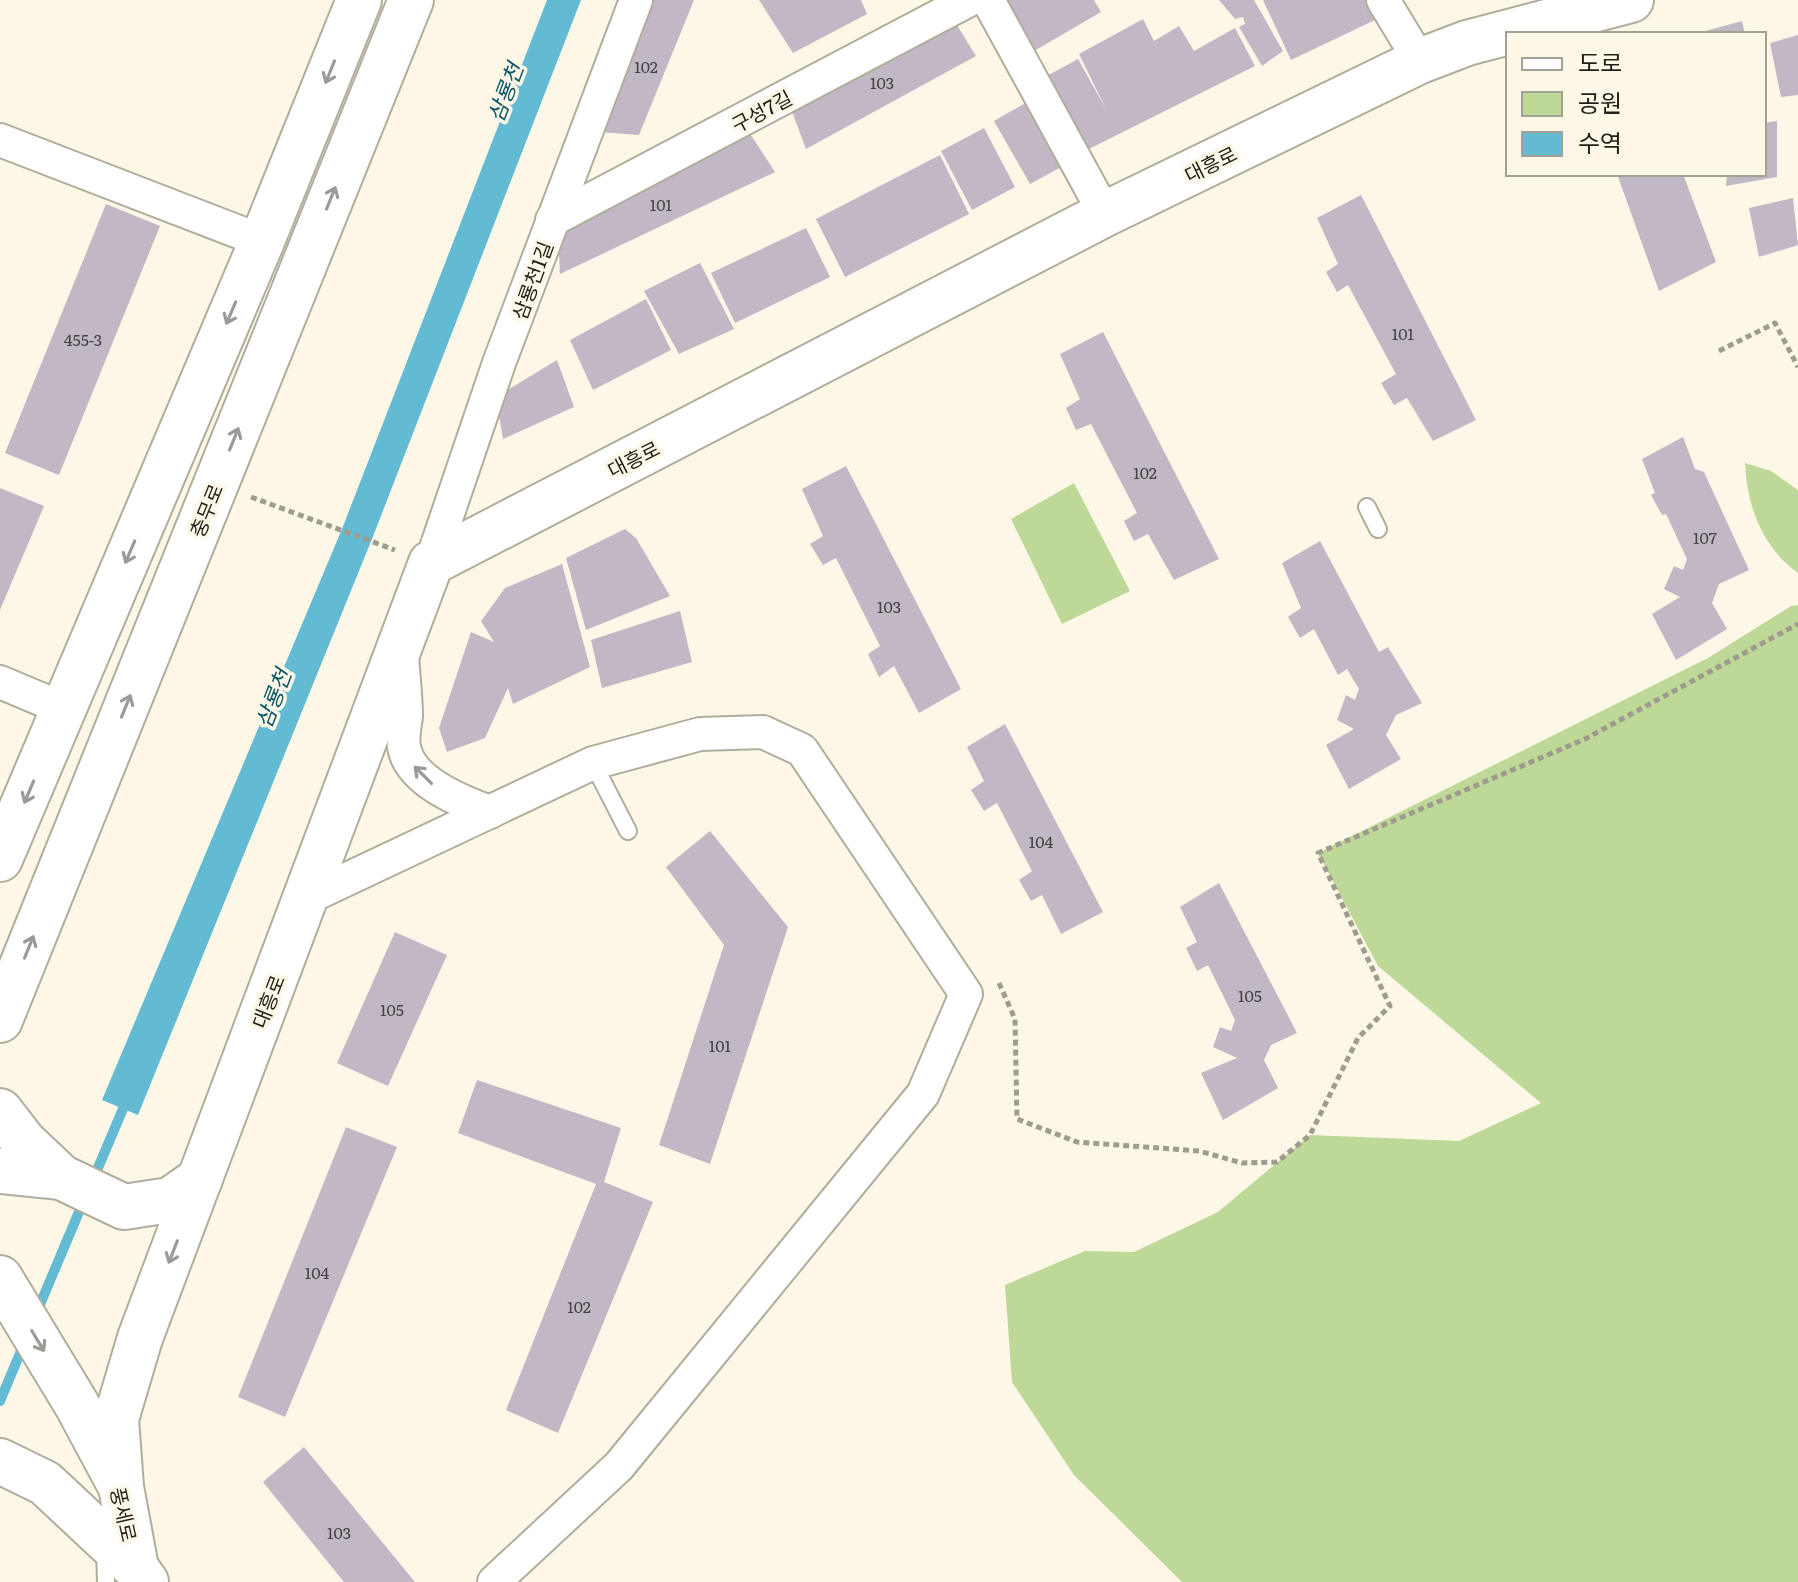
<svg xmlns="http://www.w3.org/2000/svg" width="1798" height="1582" viewBox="0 0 1798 1582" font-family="Literata,'Noto Sans KR',serif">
	<rect width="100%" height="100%" fill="#fcf7e6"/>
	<!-- green -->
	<g fill="#bed897">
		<path d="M1745,463L1771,471L1798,490V573C1762,547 1747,506 1745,463Z"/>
		<path d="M1074,483L1130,591L1062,624L1011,519Z"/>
		<path d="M1798,605V1582H1182L1074,1475L1012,1382L1005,1285L1085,1251L1134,1252L1218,1212L1310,1135L1459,1141L1541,1103L1378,966L1318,853L1708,658L1791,606Z"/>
	</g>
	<!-- water -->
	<path fill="#63bbd3" d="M547,0H581L372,539L138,1115L102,1100L342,529Z"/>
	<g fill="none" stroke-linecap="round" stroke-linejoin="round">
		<!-- stream -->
		<g stroke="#63bbd3" stroke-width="10">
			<path d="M92,1182L128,1097"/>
			<path d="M36,1314L84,1200"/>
			<path d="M0,1401L24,1344"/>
		</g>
	</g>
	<!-- building -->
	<g fill="#c2b7c5">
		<path d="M649,0H694L639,135L599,132Z"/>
		<path d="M759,0H861L867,14L793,53Z"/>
		<path d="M997,0H1094L1101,12L1029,54Z"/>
		<path d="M1219,0H1254L1283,51L1262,66L1239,27L1245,24L1243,17L1235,19Z"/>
		<path d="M1263,0H1365L1375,20L1291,60Z"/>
		<path d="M952,17L976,56L806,149L791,109Z"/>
		<path d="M1143,19L1154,41L1179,26L1194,51L1235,28L1255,66L1083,152L1043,78L1078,59L1106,109L1079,54Z"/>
		<path d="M1742,21L1745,34H1698V33Z"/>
		<path d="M1798,35V95L1781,97L1770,43Z"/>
		<path d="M1029,101L1065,165L1030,184L994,121Z"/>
		<path d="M1777,121V177L1726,186L1727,174H1764V123Z"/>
		<path d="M984,128L1015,187L972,210L941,151Z"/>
		<path d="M747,129L775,172L560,274L558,235Z"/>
		<path d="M940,155L969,214L845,277L816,219Z"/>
		<path d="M1617,174H1683L1716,262L1659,291Z"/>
		<path d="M1361,195L1476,420L1433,441L1407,398L1394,405L1381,383L1396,374L1348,285L1337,292L1326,272L1338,264L1317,218Z"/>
		<path d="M1793,198L1798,245L1759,257L1749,208Z"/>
		<path d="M106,204L160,226L59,475L5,453Z"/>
		<path d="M806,228L830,277L735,323L711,273Z"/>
		<path d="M700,263L734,329L679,354L644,291Z"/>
		<path d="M646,299L671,350L593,390L570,340Z"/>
		<path d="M1103,332L1219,559L1174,580L1148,534L1134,541L1124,521L1137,513L1091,424L1076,430L1066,408L1080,399L1060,354Z"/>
		<path d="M557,360L574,407L503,439L496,397Z"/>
		<path d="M1683,437L1695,469L1704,472L1749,570L1719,584L1712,603L1727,629L1676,660L1652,614L1680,597L1664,589L1674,566L1683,570L1687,559L1666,514L1662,515L1651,495L1655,493L1642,459Z"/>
		<path d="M846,466L961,689L919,713L894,666L879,677L868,654L880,646L836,558L823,565L810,544L823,536L802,489Z"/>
		<path d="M0,488L44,506L0,610Z"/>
		<path d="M625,529L636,538L670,596L586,630L566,558Z"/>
		<path d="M1320,541L1379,652L1388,647L1422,703L1396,715L1386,735L1401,759L1349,789L1326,745L1354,729L1337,720L1346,695L1355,700L1359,689L1347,669L1338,675L1314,629L1300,638L1288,617L1301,608L1282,563Z"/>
		<path d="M562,564L590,667L513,704L508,688L485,738L447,752L439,728L471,632L494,642L481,621L505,588Z"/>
		<path d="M680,611L692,662L602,688L591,640Z"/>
		<path d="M1005,724L1103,912L1061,934L1042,895L1031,901L1019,880L1032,871L997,803L984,811L971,790L984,781L967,747Z"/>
		<path d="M710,831L788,927L710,1164L659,1145L724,945L666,867Z"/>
		<path d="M1219,883L1297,1033L1271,1045L1264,1060L1278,1088L1223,1120L1201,1073L1237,1058L1213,1047L1220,1027L1231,1031L1235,1020L1208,965L1197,971L1186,948L1197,942L1180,907Z"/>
		<path d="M395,932L447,955L388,1086L337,1063Z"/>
		<path d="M477,1080L621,1128L604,1182L653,1202L558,1433L506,1410L596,1184L458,1133Z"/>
		<path d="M346,1127L397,1147L285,1417L238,1397Z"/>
		<path d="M304,1447L415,1582H344L263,1482Z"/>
	</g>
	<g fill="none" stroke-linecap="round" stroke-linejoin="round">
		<defs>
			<g id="lane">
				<path d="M1367,507L1378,529"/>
				<path d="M593,763L628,831"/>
				<path d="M105,1548L106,1582"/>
			</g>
			<g id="street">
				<path d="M988,0L1105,214"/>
				<path d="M1383,0L1420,61"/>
				<path d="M0,140L262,241"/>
				<path d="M552,220L969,0"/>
				<path d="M431,563L499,363L636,0"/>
				<path d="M402,654C403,675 406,696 406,716C405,726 402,738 404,747C410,782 462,802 490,812"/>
				<path d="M0,682L64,709"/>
				<path d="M305,899L593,763L700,734L763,732L802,750L966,994L923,1094L619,1466L494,1582"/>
			</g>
			<g id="secondary">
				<path d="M0,859L262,241L359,0"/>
				<path d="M0,1020L411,0"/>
				<path d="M0,1111L24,1142L61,1177"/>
				<path d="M0,1171L61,1177L124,1207L170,1200L200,1179"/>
				<path d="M0,1278L77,1405L121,1487L136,1568L146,1582"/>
				<path d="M0,1461L45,1483L136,1568"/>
				<path d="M121,1487L116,1419L140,1338L431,563L1105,214L1420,61L1467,43L1631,0"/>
			</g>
		</defs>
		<!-- lane casing -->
		<use href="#lane" stroke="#b1ad9c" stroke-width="20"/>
		<!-- street casing -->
		<use href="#street" stroke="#b1ad9c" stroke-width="36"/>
		<!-- secondary casing -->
		<use href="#secondary" stroke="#b1ad9c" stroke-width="48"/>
		<!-- path -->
		<g stroke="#9f9b8f" stroke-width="5" stroke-dasharray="6 4" stroke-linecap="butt">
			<path d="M1719,351L1775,323L1798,367"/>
			<path d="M251,497L395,550"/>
			<path d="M999,983L1015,1019L1017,1119L1077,1142L1199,1151L1242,1163L1277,1162L1310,1135L1358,1038L1390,1006L1318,853L1585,739L1798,624"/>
		</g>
		<!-- lane -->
		<use href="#lane" stroke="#fff" stroke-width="16"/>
		<!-- street -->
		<use href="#street" stroke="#fff" stroke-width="32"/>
		<!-- secondary -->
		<use href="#secondary" stroke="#fff" stroke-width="44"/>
	</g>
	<!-- one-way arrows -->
	<defs><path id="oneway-shaft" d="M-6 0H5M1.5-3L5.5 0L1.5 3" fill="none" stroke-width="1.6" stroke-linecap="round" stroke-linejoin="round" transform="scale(2)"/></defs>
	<g stroke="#9b9a97">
		<use href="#oneway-shaft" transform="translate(330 72) rotate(112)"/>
		<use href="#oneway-shaft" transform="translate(331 198) rotate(-68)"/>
		<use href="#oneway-shaft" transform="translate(231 313) rotate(113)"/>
		<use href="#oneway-shaft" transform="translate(234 439) rotate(-68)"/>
		<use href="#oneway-shaft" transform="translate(130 552) rotate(113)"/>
		<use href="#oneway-shaft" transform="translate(126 706) rotate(-68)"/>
		<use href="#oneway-shaft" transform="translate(423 775) rotate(-135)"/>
		<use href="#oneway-shaft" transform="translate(29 792) rotate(113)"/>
		<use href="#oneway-shaft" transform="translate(29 947) rotate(-68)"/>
		<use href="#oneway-shaft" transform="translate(173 1252) rotate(111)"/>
		<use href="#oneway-shaft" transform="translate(38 1341) rotate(59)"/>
	</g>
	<g text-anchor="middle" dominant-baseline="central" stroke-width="7" stroke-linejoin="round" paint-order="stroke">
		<!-- number labels -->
		<g font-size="16" fill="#484443">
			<text x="646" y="66">102</text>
			<text x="882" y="82">103</text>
			<text x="661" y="204">101</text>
			<text x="1403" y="333">101</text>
			<text x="83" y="339">455-3</text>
			<text x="1145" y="472">102</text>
			<text x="1705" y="537">107</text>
			<text x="889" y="606">103</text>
			<text x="1041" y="841">104</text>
			<text x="1250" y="995">105</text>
			<text x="392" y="1009">105</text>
			<text x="720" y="1045">101</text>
			<text x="317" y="1272">104</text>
			<text x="579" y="1306">102</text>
			<text x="339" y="1532">103</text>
		</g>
		<!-- street labels -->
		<g font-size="20" fill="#201e18" stroke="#fcf7e6">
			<text transform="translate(761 110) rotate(-28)">구성7길</text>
			<text transform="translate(1210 163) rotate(-26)">대흥로</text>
			<text transform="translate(531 280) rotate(-70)">삼룡천1길</text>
			<text transform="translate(633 458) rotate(-27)">대흥로</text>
			<text transform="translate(205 510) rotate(-68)">충무로</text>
			<text transform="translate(267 1001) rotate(-69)">대흥로</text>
			<text transform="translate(125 1514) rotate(77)">풍세로</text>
		</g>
		<!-- water labels -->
		<g font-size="22" font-style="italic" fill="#0c5869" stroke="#fcf7e6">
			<text transform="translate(504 92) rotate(-69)">삼룡천</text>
			<text transform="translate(272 698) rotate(-69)">삼룡천</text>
		</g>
	</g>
	<!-- legend -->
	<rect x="1506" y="32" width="260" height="144" fill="#fcf7e6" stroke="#a4a094" stroke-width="2"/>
	<rect x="1522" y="58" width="40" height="12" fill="#ffffff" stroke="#a4a094" stroke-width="2"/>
	<text x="1578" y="72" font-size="24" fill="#201e18">도로</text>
	<rect x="1522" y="92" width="40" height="24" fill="#bed897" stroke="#a4a094" stroke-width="2"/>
	<text x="1578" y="112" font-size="24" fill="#201e18">공원</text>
	<rect x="1522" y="132" width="40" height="24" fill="#63bbd3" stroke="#a4a094" stroke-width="2"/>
	<text x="1578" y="152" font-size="24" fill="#201e18">수역</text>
</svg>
